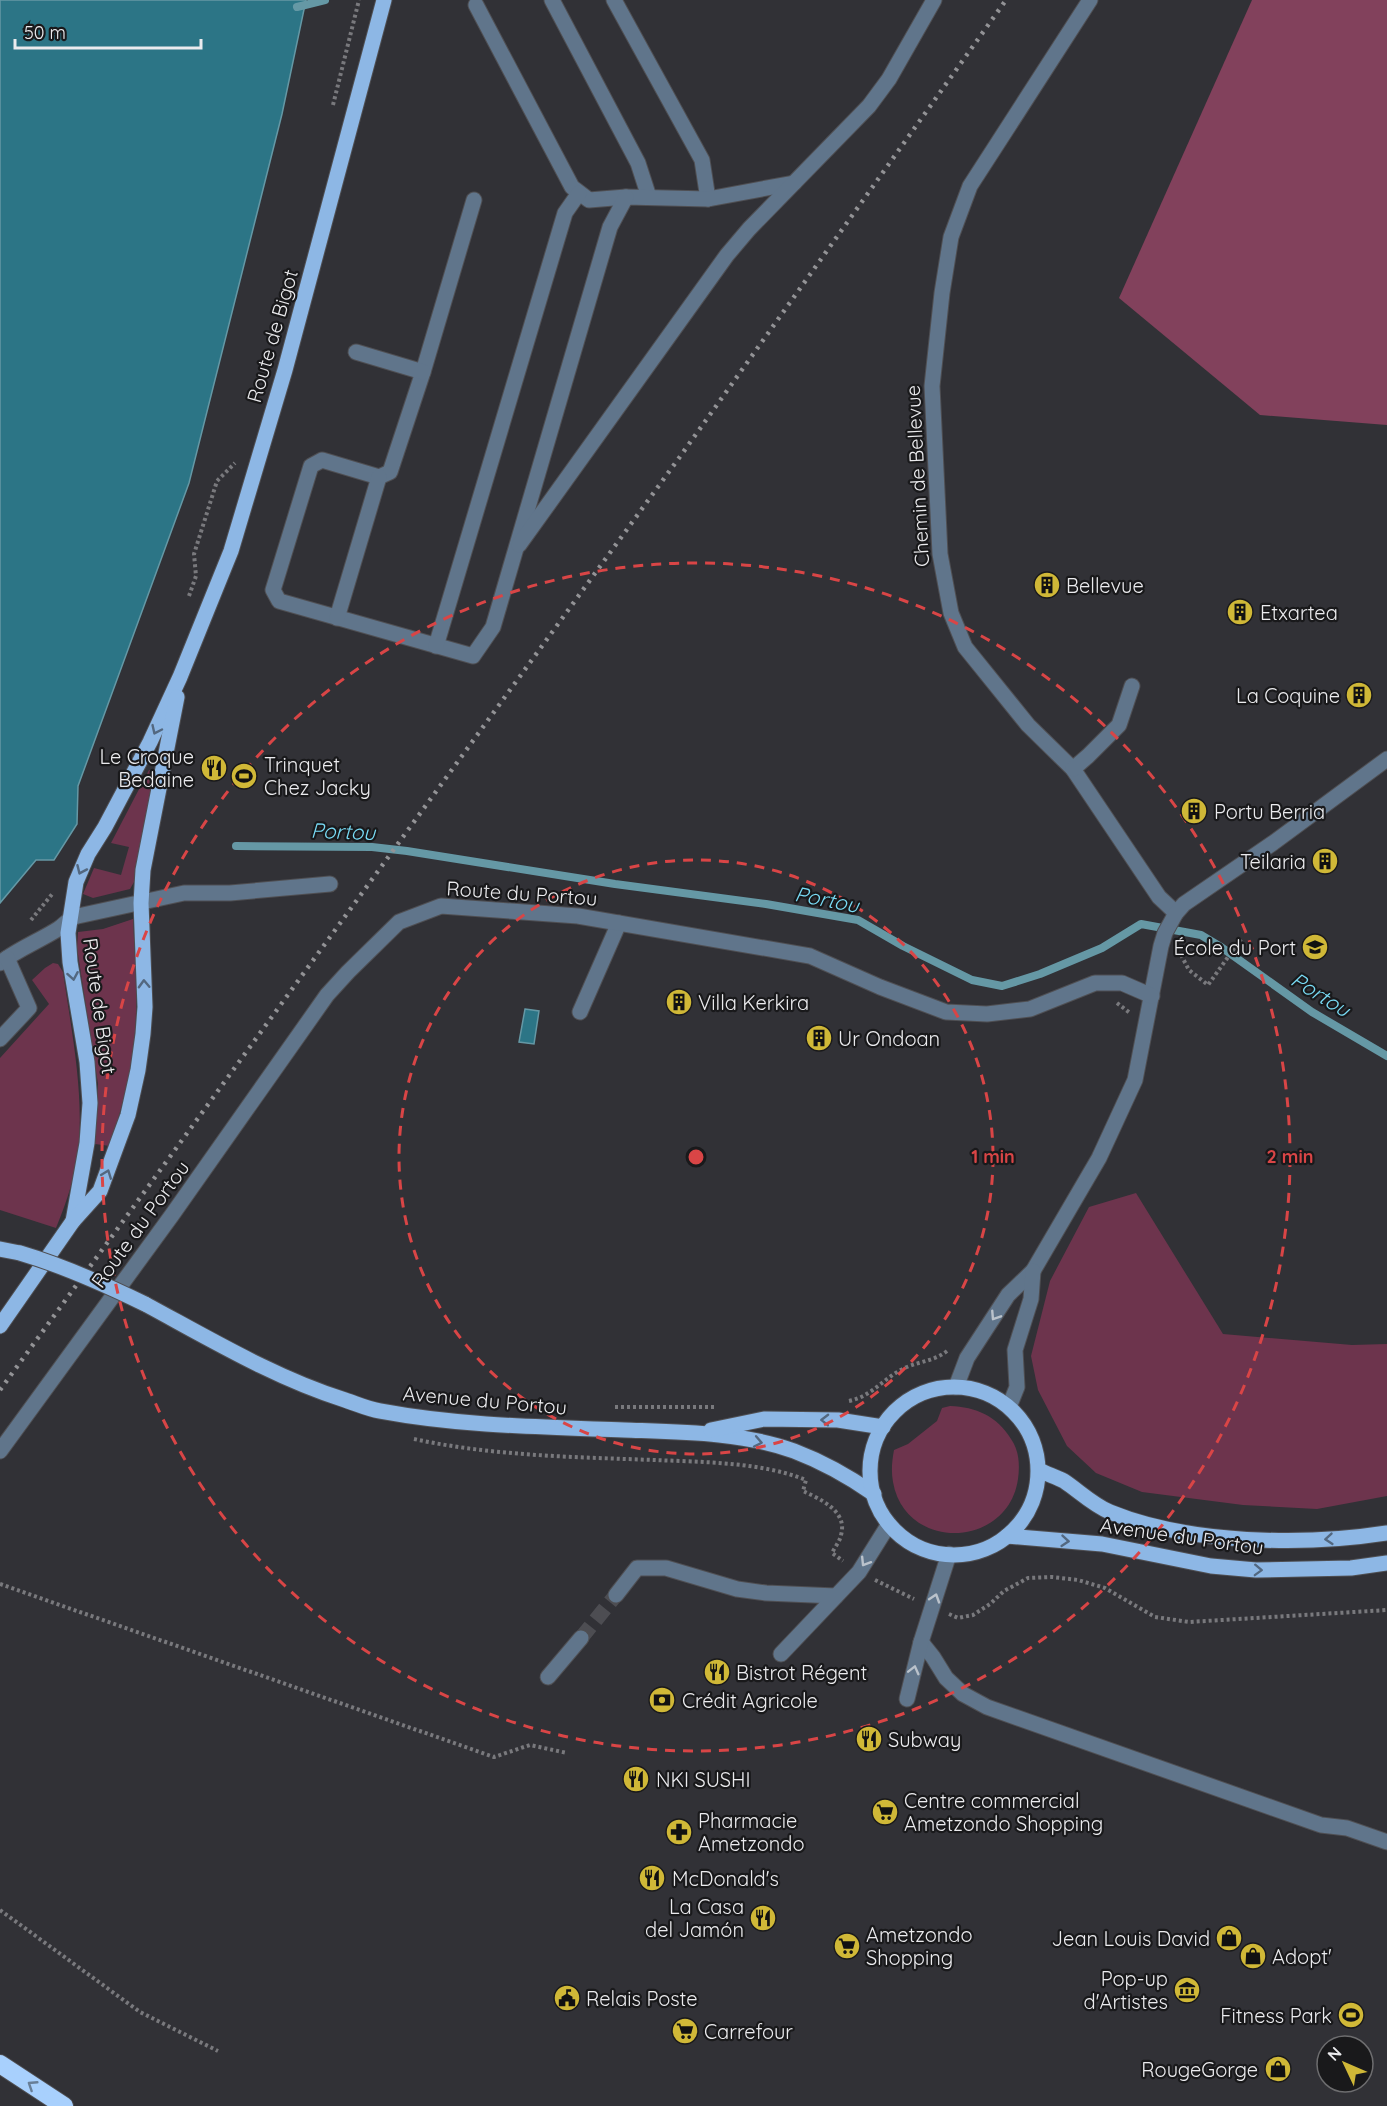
<svg xmlns="http://www.w3.org/2000/svg" width="1387" height="2106" viewBox="0 0 1387 2106" font-family="Quicksand,sans-serif">
	<rect width="100%" height="100%" fill="#313136"/>
	<!-- green -->
	<g fill="#6d344d">
		<path d="M149,770L154,771L134,882L130,889L93,898L83,894L94,868L121,875L129,847L111,843Z"/>
		<path d="M133,919C135,963 139,1008 133,1052C129,1084 119,1116 110,1146L95,1144L98,1084L77,948L78,932L103,929Z"/>
		<path d="M53,963L58,964L63,972C71,1028 83,1086 79,1143C77,1172 67,1201 56,1228L0,1210V1058L49,1004L32,980L45,968Z"/>
		<path d="M1136,1193L1223,1334L1352,1345L1387,1344V1496L1317,1509L1243,1505L1142,1492L1096,1473L1067,1446L1038,1390L1031,1356L1050,1281L1089,1207Z"/>
		<path d="M950,1406C976,1407 997,1416 1011,1439C1019,1450 1020,1465 1018,1479C1008,1549 905,1552 893,1482C891,1471 892,1461 894,1450L908,1444L937,1421L942,1408Z"/>
	</g>
	<!-- forest -->
	<path fill="#82415c" d="M1252,0H1387V425L1260,415L1119,298Z"/>
	<!-- water -->
	<g fill="#2c7586" stroke="#6598a5" stroke-width="1.5">
		<path d="M0,0H306L282,114L189,483L78,786L77,824L54,860H36L0,903Z"/>
		<path d="M525,1009L539,1011L534,1044L519,1042Z"/>
	</g>
	<g fill="none" stroke-linecap="round" stroke-linejoin="round">
		<!-- stream -->
		<g stroke="#6598a5" stroke-width="8">
			<path d="M297,7L325,0"/>
			<path d="M236,846L372,847L407,851L615,884L766,904L858,920L903,946L972,980L1002,986L1040,974L1102,948L1141,924L1201,935L1221,947L1312,1012L1387,1056"/>
		</g>
		<!-- minor-tunnel -->
		<path stroke="#4d4d52" stroke-width="15" stroke-dasharray="15 8" stroke-linecap="butt" d="M581,1638L616,1595"/>
		<defs>
			<g id="minor">
				<path d="M552,0L638,163L649,197"/>
				<path d="M614,0L702,160L708,199"/>
				<path d="M1090,0L970,186L951,237L942,293L932,386L940,554L951,613L965,647L1028,725L1073,769L1159,897L1176,913"/>
				<path d="M476,5L572,187L589,200L626,197L708,199L794,183"/>
				<path d="M474,200L423,372L390,472L379,477L322,460L311,466L273,590L279,601L473,656L493,627L610,227L626,197"/>
				<path d="M356,352L423,372"/>
				<path d="M519,545L727,255L749,229L869,106L889,79L934,0"/>
				<path d="M337,618L379,477"/>
				<path d="M436,646L565,213L579,193"/>
				<path d="M1073,769L1088,756L1119,725L1132,686"/>
				<path d="M0,963C18,949 39,941 58,929C66,924 68,918 78,916L184,893H230L330,884"/>
				<path d="M580,1012L619,923"/>
				<path d="M0,1039L29,1008L7,958"/>
				<path d="M956,1387L967,1358L1008,1295L1033,1271L1099,1158L1135,1080L1161,946L1165,933L1176,913L1184,904L1273,843L1387,759"/>
				<path d="M1009,1407L1017,1387L1015,1350L1031,1299L1033,1271"/>
				<path d="M0,1451L172,1215L327,995L348,972L399,922L441,906L578,916L810,956L880,987L946,1012L987,1014L1030,1009L1095,983H1122L1152,996"/>
				<path d="M616,1595L637,1568H666L737,1589L766,1593L836,1596"/>
				<path d="M921,1642L933,1657L946,1678L963,1694L987,1707L1321,1825L1347,1828L1387,1842"/>
				<path d="M781,1654L859,1572L889,1524"/>
				<path d="M548,1677L581,1638"/>
				<path d="M907,1699L921,1642L949,1554"/>
			</g>
			<g id="major">
				<path d="M73,1221L87,1143L90,1103L87,1062L70,962L68,933L76,882L88,854L105,827L150,742L180,677L231,551L285,370L384,0"/>
				<path d="M0,1249L20,1253"/>
				<path d="M145,1304C210,1339 275,1378 345,1400C357,1404 368,1409 380,1411C460,1426 542,1427 624,1430C678,1432 742,1432 794,1451C823,1462 848,1476 874,1494"/>
				<path d="M0,1326L73,1221L100,1191L128,1115L138,1070L143,1034L145,1007L141,903L143,870L177,697"/>
				<circle cx="954" cy="1471" r="84"/>
				<path d="M711,1430L764,1419L838,1420L883,1427"/>
				<path d="M1039,1470C1047,1474 1056,1477 1064,1481C1079,1491 1093,1505 1110,1512C1188,1544 1304,1546 1387,1533"/>
				<path d="M1007,1536L1102,1544L1211,1566L1256,1570L1351,1568L1387,1563"/>
			</g>
			<path id="highway" d="M0,2064L64,2106"/>
		</defs>
		<!-- minor casing -->
		<use href="#minor" stroke="#4f4f53" stroke-width="17"/>
		<!-- major casing -->
		<use href="#major" stroke="#4f4f53" stroke-width="17"/>
		<!-- highway casing -->
		<use href="#highway" stroke="#4f4f53" stroke-width="20"/>
		<!-- path -->
		<g stroke="#79797d" stroke-width="4" stroke-dasharray="3 3" stroke-linecap="butt">
			<path d="M333,105L359,0"/>
			<path d="M189,596L196,576L194,554L217,481L235,463"/>
			<path d="M31,920L53,893"/>
			<path d="M1181,955L1189,970L1208,985L1241,939"/>
			<path d="M1117,1003L1130,1013"/>
			<path d="M849,1401C873,1396 885,1376 907,1367C921,1361 934,1361 947,1351"/>
			<path d="M615,1407H715"/>
			<path d="M414,1439C493,1456 573,1457 654,1460C703,1462 761,1462 806,1480L803,1491C820,1499 848,1511 841,1535C840,1541 835,1547 832,1553L843,1561"/>
			<path d="M875,1580L914,1599"/>
			<path d="M0,1584L494,1757L530,1745L567,1753"/>
			<path d="M949,1614L958,1618L973,1615L990,1604L1004,1591L1028,1578L1052,1577L1078,1580L1105,1588L1155,1617L1189,1622L1387,1610"/>
			<path d="M0,1910L140,2012L218,2051"/>
		</g>
		<!-- minor -->
		<use href="#minor" stroke="#60758b" stroke-width="15"/>
		<!-- major -->
		<use href="#major" stroke="#8db7e5" stroke-width="15"/>
		<!-- highway -->
		<use href="#highway" stroke="#a8d0fd" stroke-width="18"/>
		<!-- rail -->
		<path stroke="#939396" stroke-width="4.5" stroke-dasharray="3 6" stroke-linecap="butt" d="M0,1390L679,458L1006,0"/>
		<defs>
			<path id="major-bridge" d="M20,1253C64,1266 104,1284 145,1304"/>
		</defs>
		<!-- major-bridge casing -->
		<use href="#major-bridge" stroke="#4f4f53" stroke-width="17" stroke-linecap="butt"/>
		<!-- major-bridge -->
		<use href="#major-bridge" stroke="#8db7e5" stroke-width="15"/>
	</g>
	<!-- one-way arrows -->
	<defs><path id="oneway-chevron" d="M-2-3.5L2.5 0L-2 3.5" fill="none" stroke-width="1.6" stroke-linecap="round" stroke-linejoin="round" transform="scale(1.5)"/></defs>
	<g stroke="#536880">
		<use href="#oneway-chevron" transform="translate(156 730) rotate(115)"/>
		<use href="#oneway-chevron" transform="translate(81 870) rotate(114)"/>
		<use href="#oneway-chevron" transform="translate(73 976) rotate(80)"/>
		<use href="#oneway-chevron" transform="translate(144 984) rotate(-92)"/>
		<use href="#oneway-chevron" transform="translate(107 1174) rotate(-69)"/>
		<use href="#oneway-chevron" transform="translate(825 1420) rotate(-179)"/>
		<use href="#oneway-chevron" transform="translate(758 1442) rotate(11)"/>
		<use href="#oneway-chevron" transform="translate(1329 1539) rotate(175)"/>
		<use href="#oneway-chevron" transform="translate(1065 1541) rotate(5)"/>
		<use href="#oneway-chevron" transform="translate(1258 1570) rotate(2)"/>
	</g>
	<g stroke="#bac2cb">
		<use href="#oneway-chevron" transform="translate(995 1316) rotate(123)"/>
		<use href="#oneway-chevron" transform="translate(865 1562) rotate(122)"/>
		<use href="#oneway-chevron" transform="translate(935 1598) rotate(-72)"/>
		<use href="#oneway-chevron" transform="translate(914 1670) rotate(-76)"/>
	</g>
	<use stroke="#687e97" href="#oneway-chevron" transform="translate(32 2085) rotate(-147)"/>
	<!-- distance rings -->
	<g fill="none" stroke="#d94546" stroke-width="3" stroke-dasharray="10 8">
		<circle cx="696" cy="1157" r="297"/>
		<circle cx="696" cy="1157" r="594"/>
	</g>
	<!-- icons -->
	<defs>
		<symbol id="building-disc" viewBox="-11 -11 22 22"><circle r="9.5" fill="#d0b837" stroke="#19191b"/><path d="M-4-6H4V6H1V3H-1V6H-4ZM-2.5-4.3h1.7v1.8h-1.7ZM.8-4.3h1.7v1.8H.8ZM-2.5-1h1.7V.8h-1.7ZM.8-1h1.7V.8H.8Z" fill="#111"/></symbol>
		<symbol id="restaurant-disc" viewBox="-11 -11 22 22"><circle r="9.5" fill="#d0b837" stroke="#19191b"/><path d="M-5-6h1v4h1v-4h1v4h1v-4h1v5L-1.5 .5V6h-2V.5L-5-1ZM5-6V6H3V1.5H1.5Q1.5-4 5-6Z" fill="#111"/></symbol>
		<symbol id="stadium-disc" viewBox="-11 -11 22 22"><circle r="9.5" fill="#d0b837" stroke="#19191b"/><path d="M0-5a6.5 5 0 1 0 0 10a6.5 5 0 1 0 0-10ZM-3.5-1.8h7v3.6h-7Z" fill="#111"/></symbol>
		<symbol id="school-disc" viewBox="-11 -11 22 22"><circle r="9.5" fill="#d0b837" stroke="#19191b"/><path d="M0-5L7-2L0 1L-7-2ZM-4 1L0 2.5L4 1V4Q0 6-4 4Z" fill="#111"/></symbol>
		<symbol id="bank-disc" viewBox="-11 -11 22 22"><circle r="9.5" fill="#d0b837" stroke="#19191b"/><path d="M-6-4H6V4H-6ZM0-2.3a2.3 2.3 0 1 0 0 4.6a2.3 2.3 0 1 0 0-4.6Z" fill="#111"/></symbol>
		<symbol id="supermarket-disc" viewBox="-11 -11 22 22"><circle r="9.5" fill="#d0b837" stroke="#19191b"/><path d="M-6-5.5h2.5l.6 2H6L4.5 2H-2.5L-4.4-4H-6ZM-1.5 3.2a1.3 1.3 0 1 0 .1 0ZM3 3.2a1.3 1.3 0 1 0 .1 0Z" fill="#111"/></symbol>
		<symbol id="pharmacy-disc" viewBox="-11 -11 22 22"><circle r="9.5" fill="#d0b837" stroke="#19191b"/><path d="M-2-6h4v4h4v4h-4v4h-4v-4h-4v-4h4Z" fill="#111"/></symbol>
		<symbol id="shop-disc" viewBox="-11 -11 22 22"><circle r="9.5" fill="#d0b837" stroke="#19191b"/><path d="M-5-2.5h2.3a2.7 3.5 0 0 1 5.4 0H5L5.5 6h-11ZM-1.5-2.5h3a1.5 2.3 0 0 0-3 0Z" fill="#111"/></symbol>
		<symbol id="museum-disc" viewBox="-11 -11 22 22"><circle r="9.5" fill="#d0b837" stroke="#19191b"/><path d="M0-6L6-3V-2H-6V-3ZM-5-1h2V3h-2ZM-1-1h2V3h-2ZM3-1h2V3H3ZM-6 4H6V6H-6Z" fill="#111"/></symbol>
		<symbol id="civic-disc" viewBox="-11 -11 22 22"><circle r="9.5" fill="#d0b837" stroke="#19191b"/><path d="M-.6-6.5H3V-4.5H.6V-3L4-1V1h2V6H-6V1h2V-1L-.6-3ZM-1.2 2.5V6h2.4V2.5Z" fill="#111"/></symbol>
	</defs>
	<g fill-rule="evenodd">
		<use href="#building-disc" x="1032" y="570" width="30" height="30"/>
		<use href="#building-disc" x="1225" y="597" width="30" height="30"/>
		<use href="#building-disc" x="1344" y="680" width="30" height="30"/>
		<use href="#restaurant-disc" x="199" y="753" width="30" height="30"/>
		<use href="#stadium-disc" x="229" y="761" width="30" height="30"/>
		<use href="#building-disc" x="1179" y="796" width="30" height="30"/>
		<use href="#building-disc" x="1310" y="846" width="30" height="30"/>
		<use href="#school-disc" x="1300" y="932" width="30" height="30"/>
		<use href="#building-disc" x="664" y="987" width="30" height="30"/>
		<use href="#building-disc" x="804" y="1023" width="30" height="30"/>
		<use href="#restaurant-disc" x="702" y="1657" width="30" height="30"/>
		<use href="#bank-disc" x="647" y="1685" width="30" height="30"/>
		<use href="#restaurant-disc" x="854" y="1724" width="30" height="30"/>
		<use href="#restaurant-disc" x="621" y="1764" width="30" height="30"/>
		<use href="#supermarket-disc" x="870" y="1797" width="30" height="30"/>
		<use href="#pharmacy-disc" x="664" y="1817" width="30" height="30"/>
		<use href="#restaurant-disc" x="637" y="1863" width="30" height="30"/>
		<use href="#restaurant-disc" x="748" y="1903" width="30" height="30"/>
		<use href="#shop-disc" x="1214" y="1923" width="30" height="30"/>
		<use href="#supermarket-disc" x="832" y="1931" width="30" height="30"/>
		<use href="#shop-disc" x="1238" y="1941" width="30" height="30"/>
		<use href="#museum-disc" x="1172" y="1975" width="30" height="30"/>
		<use href="#civic-disc" x="552" y="1983" width="30" height="30"/>
		<use href="#stadium-disc" x="1336" y="2000" width="30" height="30"/>
		<use href="#supermarket-disc" x="670" y="2016" width="30" height="30"/>
		<use href="#shop-disc" x="1263" y="2054" width="30" height="30"/>
	</g>
	<g text-anchor="middle" dominant-baseline="central" stroke-width="4.5" stroke-linejoin="round" paint-order="stroke">
		<!-- street labels -->
		<g font-size="20" fill="#ebebee" stroke="#19191b">
			<text transform="translate(272 336) rotate(-74)">Route de Bigot</text>
			<text transform="translate(917 476) rotate(-93)">Chemin de Bellevue</text>
			<text transform="translate(522 893) rotate(4)">Route du Portou</text>
			<text transform="translate(100 1006) rotate(82)">Route de Bigot</text>
			<text transform="translate(140 1224) rotate(-54)">Route du Portou</text>
			<text transform="translate(485 1400) rotate(5)">Avenue du Portou</text>
			<text transform="translate(1182 1536) rotate(8)">Avenue du Portou</text>
		</g>
		<!-- poi labels -->
		<g font-size="20" fill="#ebebee" stroke="#19191b" text-anchor="start">
			<text x="1066" y="585">Bellevue</text>
			<text x="1260" y="612">Etxartea</text>
			<text x="1340" y="695" text-anchor="end">La Coquine</text>
			<text x="194" y="756" text-anchor="end">Le Croque<tspan x="194" dy="23">Bedaine</tspan></text>
			<text x="264" y="764">Trinquet<tspan x="264" dy="23">Chez Jacky</tspan></text>
			<text x="1214" y="811">Portu Berria</text>
			<text x="1306" y="861" text-anchor="end">Teilaria</text>
			<text x="1296" y="947" text-anchor="end">École du Port</text>
			<text x="698" y="1002">Villa Kerkira</text>
			<text x="838" y="1038">Ur Ondoan</text>
			<text x="736" y="1672">Bistrot Régent</text>
			<text x="682" y="1700">Crédit Agricole</text>
			<text x="888" y="1739">Subway</text>
			<text x="656" y="1779">NKI SUSHI</text>
			<text x="904" y="1800">Centre commercial<tspan x="904" dy="23">Ametzondo Shopping</tspan></text>
			<text x="698" y="1820">Pharmacie<tspan x="698" dy="23">Ametzondo</tspan></text>
			<text x="672" y="1878">McDonald's</text>
			<text x="744" y="1906" text-anchor="end">La Casa<tspan x="744" dy="23">del Jamón</tspan></text>
			<text x="866" y="1934">Ametzondo<tspan x="866" dy="23">Shopping</tspan></text>
			<text x="1210" y="1938" text-anchor="end">Jean Louis David</text>
			<text x="1272" y="1956">Adopt'</text>
			<text x="1168" y="1978" text-anchor="end">Pop-up<tspan x="1168" dy="23">d'Artistes</tspan></text>
			<text x="586" y="1998">Relais Poste</text>
			<text x="1332" y="2015" text-anchor="end">Fitness Park</text>
			<text x="704" y="2031">Carrefour</text>
			<text x="1258" y="2069" text-anchor="end">RougeGorge</text>
		</g>
		<!-- water labels -->
		<g font-size="21" font-style="italic" fill="#79dcf6" stroke="#19191b">
			<text transform="translate(343 831) rotate(2)">Portou</text>
			<text transform="translate(827 899) rotate(11)">Portou</text>
			<text transform="translate(1321 994) rotate(32)">Portou</text>
		</g>
	</g>
	<circle cx="696" cy="1157" r="9" fill="#d94546" stroke="#19191b" stroke-width="3"/>
	<g font-size="18" text-anchor="middle" font-weight="bold" fill="#d94546" stroke="#19191b" stroke-width="4.5" stroke-linejoin="round" paint-order="stroke">
		<text x="993" y="1163">1 min</text>
		<text x="1290" y="1163">2 min</text>
	</g>
	<!-- north arrow -->
	<g transform="translate(1345 2064) rotate(314)"><circle r="28" fill="#19191b" stroke="#6d6d6f" stroke-width="1.5"/>
	<path d="M0-4.5L10 22L0 15L-10 22Z" fill="#d0b837"/>
	<text y="-9" font-size="16" font-weight="bold" text-anchor="middle" fill="#ebebee">N</text>
	</g>
	<!-- scale -->
	<path d="M15 39v9h186v-9" fill="none" stroke="#ebebee" stroke-width="3"/>
	<text x="24" y="39" font-size="18" fill="#ebebee" stroke="#19191b" stroke-width="4.5" paint-order="stroke">50 m</text>
</svg>
